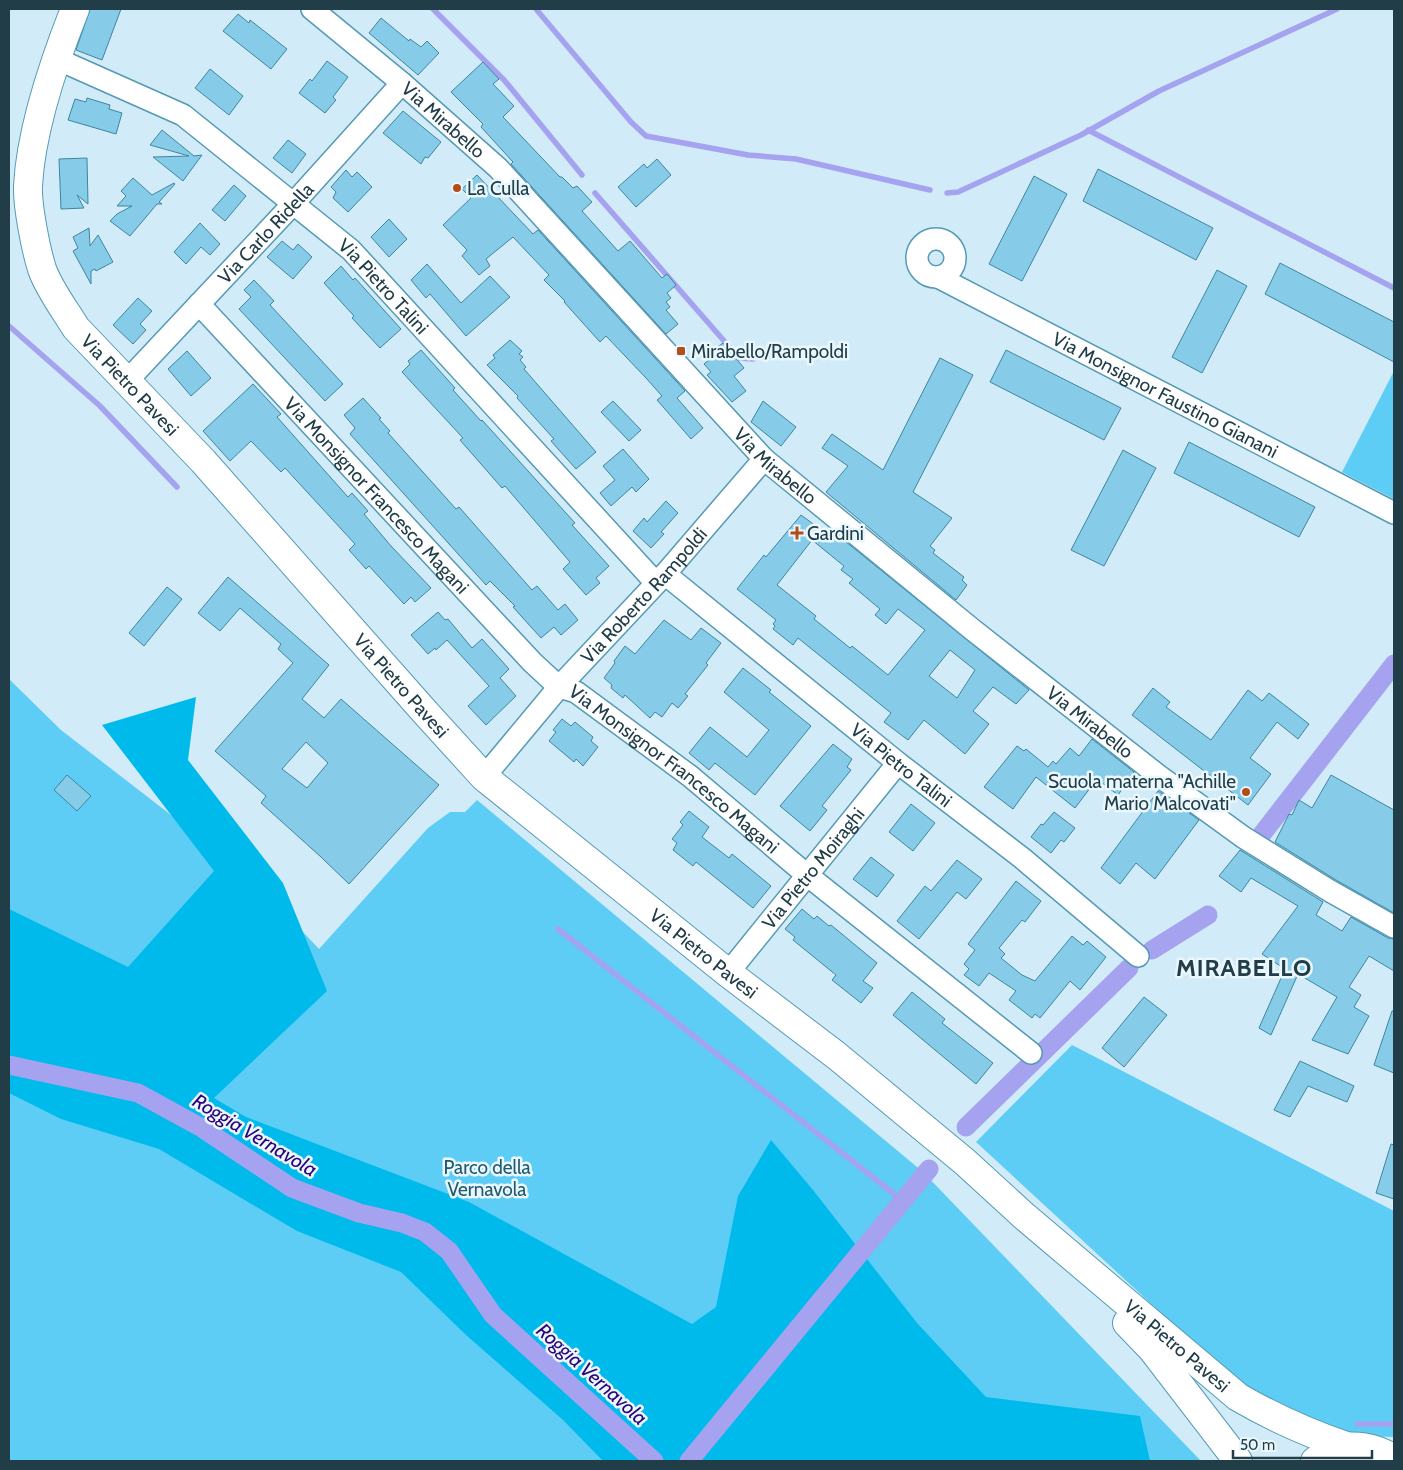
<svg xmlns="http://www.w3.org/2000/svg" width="1403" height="1470" viewBox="0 0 1403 1470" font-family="Cabin,sans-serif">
	<rect width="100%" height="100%" fill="#d1ecf8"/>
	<!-- green -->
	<g fill="#5dcdf6">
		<path d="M1394,371V499L1342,472Z"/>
		<path d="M9,679L61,730L250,876L319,949L428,828L450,812H465L477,800L923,1172L1201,1461H9Z"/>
		<path d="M1072,1045L1394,1211V1437L1353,1436L1263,1401L1160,1312L976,1142Z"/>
	</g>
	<!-- forest -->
	<path fill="#00baeb" d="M196,697L188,760L283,883L327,991L214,1098L246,1117L469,1202L692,1324L716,1307L738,1196L771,1140L813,1190L917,1323L986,1397L1140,1416L1150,1461H603L563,1420L466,1335L401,1272L297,1231L159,1149L61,1119L9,1093V909L128,967L214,871L102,725Z"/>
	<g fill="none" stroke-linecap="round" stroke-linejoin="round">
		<!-- stream -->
		<g stroke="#a5a2f0" stroke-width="5.5">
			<path d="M433,9L505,81L582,175"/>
			<path d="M536,9L631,122L646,136L748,155L796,159L930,190"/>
			<path d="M1088,130L1394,288"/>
			<path d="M595,193L739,358L753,359"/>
			<path d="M947,193L958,192L1081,135L1159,91L1337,9"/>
			<path d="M9,326L100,406L177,487"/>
			<path d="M558,929L903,1201"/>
			<path d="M1357,1424H1394"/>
		</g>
		<!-- canal -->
		<g stroke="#a5a2f0" stroke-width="19">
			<path d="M1259,838L1394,664"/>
			<path d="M1152,950L1208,915"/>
			<path d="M9,1065L138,1093L202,1128L292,1188L359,1213L402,1223L425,1232L449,1251L493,1315L654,1461"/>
			<path d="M966,1127L1129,968"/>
			<path d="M689,1461L929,1169"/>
		</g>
	</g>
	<!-- building -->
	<g fill="#86cce8" stroke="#3f859f" fill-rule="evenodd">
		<path d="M90,9H121L102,60L76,50Z"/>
		<path d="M238,14L249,23L250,20L287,49L271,69L223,31Z"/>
		<path d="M381,18L409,41L410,39L421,47L427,41L439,53L418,75L369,33Z"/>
		<path d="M327,61L348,77L333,97L336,100L325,113L299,93L310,79L312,81Z"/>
		<path d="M483,62L499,79L493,84L514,106L503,117L560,177H562L573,188L577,186L592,202L582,211L618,251L630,241L662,278L667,274L676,285L667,293L671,298L666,302L670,307L666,310L678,324L666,334L511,164L513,162L481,127L483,124L451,92Z"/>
		<path d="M210,69L243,96L229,115L195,88Z"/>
		<path d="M87,98L110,105L109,109L122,113L116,134L68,120L75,99L86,102Z"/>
		<path d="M403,111L441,142L428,158L425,157L421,164L383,133Z"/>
		<path d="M162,130L194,156L202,155L183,181L153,157L189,156L150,145Z"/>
		<path d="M288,140L306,154L292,173L273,158Z"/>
		<path d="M87,158L88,204L77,195L84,208L61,209L59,159Z"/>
		<path d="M657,159L671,175L636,207L618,187L644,164L647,168Z"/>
		<path d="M1098,169L1213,228L1196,260L1083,201Z"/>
		<path d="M346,170L352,177L357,172L372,187L348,212L333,198L336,192L331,187Z"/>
		<path d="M477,175L533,234L538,230L685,391L677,398L703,428L691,439L657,400L662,396L646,378L606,336L600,342L564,302L565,301L544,280L549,275L513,237L486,259L490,266L479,275L462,256L467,250L443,225L471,198L462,189Z"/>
		<path d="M1034,176L1067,194L1022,281L989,264Z"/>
		<path d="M133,178L152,195L174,183L175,184L159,202L162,204H157L130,236L110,221L117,214L132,206H117L126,196L121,191Z"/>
		<path d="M234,185L246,196L225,221L212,210Z"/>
		<path d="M389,219L407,239L389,257L371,237Z"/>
		<path d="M200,223L220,244L210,255L201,247L186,264L174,252Z"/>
		<path d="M89,228L90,246L98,235L113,262L96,271L95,269L91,271V284L73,251L78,248L73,237Z"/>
		<path d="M282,241L293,250L298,244L312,257L293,279L267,257Z"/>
		<path d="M1280,263L1394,322V362L1265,294Z"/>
		<path d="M427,264L461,303L490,276L510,297L466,336L430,294L426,298L411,280Z"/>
		<path d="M341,266L353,280L355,278L401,329L380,348L352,318L354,316L324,283Z"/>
		<path d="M1217,270L1247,286L1202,373L1172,357Z"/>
		<path d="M254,280L274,301L270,305L343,384L325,401L239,309L251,297L244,290Z"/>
		<path d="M138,298L152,311L140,324L146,330L133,344L113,325Z"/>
		<path d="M510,340L522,351L519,354L523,357L520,360L526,367L524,369L596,452L576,469L551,441L554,439L517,398L518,396L487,365L495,358L493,355Z"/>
		<path d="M723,343L744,368L734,376L746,391L732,402L707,375L711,372L704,364L709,360L705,356Z"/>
		<path d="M421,350L455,388L453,390L481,421L482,420L575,523L572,525L609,566L596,578L600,583L586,595L563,569L570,562L505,486L502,488L460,440L463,438L402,372L410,364L408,361Z"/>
		<path d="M1006,350L1121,408L1104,440L990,382Z"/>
		<path d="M187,351L211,378L191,396L168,369Z"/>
		<path d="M940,358L973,375L913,492L952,518L930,546L935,550L933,553L964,577L962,580L967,585L956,600L826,492L848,466L822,448L832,434L883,470Z"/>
		<path d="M253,384L281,414L277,417L348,497L352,493L368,511L364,514L391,546L431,588L415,602L411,597L404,604L369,566L366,569L349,550L355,544L285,468L281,472L251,441L230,461L203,431Z"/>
		<path d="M363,398L381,418L379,419L390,431L388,433L456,509L459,507L532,590L537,586L558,610L565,604L578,620L561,635L554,627L541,638L513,607L515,606L490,581L486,585L350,434L355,428L344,415Z"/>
		<path d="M613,401L641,430L629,441L601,412Z"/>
		<path d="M763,401L796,427L781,446L751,422Z"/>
		<path d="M1189,442L1315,507L1299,537L1174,473Z"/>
		<path d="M623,449L649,479L636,492L632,487L611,506L600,493L615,480L603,466Z"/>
		<path d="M1123,450L1156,468L1104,566L1071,550Z"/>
		<path d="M666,501L678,513L661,532L664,534L651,548L633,531L644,518L647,522Z"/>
		<path d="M801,515L831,537L835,533L1029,690L1016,704L993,687L973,711L989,724L965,754L924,720L908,740L884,722L891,713L798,638L793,645L773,629L775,626L773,624L776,620L737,589L764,555L766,557ZM812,540L844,566L841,570L853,579L849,583L880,609L875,615L886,624L898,609L925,630L888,675L852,646L850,648L814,619L816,616L777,585ZM950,650L975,670L957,698L929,676Z"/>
		<path d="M228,577L329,665L302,699L324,718L341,699L439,785L349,884L321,857L261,803L266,796L215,751L293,663L278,649L281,644L240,608L220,631L198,613ZM306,742L328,763L307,788L282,769Z"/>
		<path d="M167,587L182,599L144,646L129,633Z"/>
		<path d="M438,612L445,620L448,619L472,648L482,639L509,669L500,678L516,696L486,725L468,706L489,686L447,640L436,650L435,648L428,654L411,635Z"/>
		<path d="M664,620L691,640L701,628L721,643L706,663L708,665L685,694L688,696L678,708L672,703L662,717L655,712L650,718L625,695L623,698L611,688L612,685L604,678L615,663L614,661L625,646L635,654Z"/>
		<path d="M743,668L771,690L769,692L811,726L755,795L715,763L709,770L689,753L710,727L747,757L769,730L724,692Z"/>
		<path d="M1153,688L1170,702L1166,707L1211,740L1248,690L1262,701L1269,693L1309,724L1298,739L1277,722L1250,758L1271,774L1248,805L1132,715Z"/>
		<path d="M562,719L571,726L575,722L593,737L591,741L598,747L583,766L576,759L574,762L549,741L556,732L553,730Z"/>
		<path d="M1092,739L1134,772L1118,795L1097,779L1075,808L1036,777L1013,809L984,787L1017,746L1024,751L1026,749L1048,767L1053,761L1056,764L1070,748L1079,756Z"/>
		<path d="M833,744L852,759L847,767L851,770L822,806L827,810L810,831L780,806Z"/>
		<path d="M67,775L91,796L77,811L54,790Z"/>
		<path d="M1331,775L1394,810V913L1336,880L1275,842L1289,814L1292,815L1299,800L1312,808Z"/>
		<path d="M1158,791L1199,820L1155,879L1136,863L1120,884L1101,868Z"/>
		<path d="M911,804L935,823L913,851L889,832Z"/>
		<path d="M689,811L709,827L702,837L729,858L732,854L771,886L753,908L696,862L693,866L673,850L677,843L672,839L683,825L680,822Z"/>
		<path d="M1054,812L1075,828L1064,842L1061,840L1051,853L1031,837L1041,824L1043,825Z"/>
		<path d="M1240,850L1323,902L1316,915L1342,931L1351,917L1388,938L1394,939V971L1369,956L1349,987L1361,995L1354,1007L1369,1016L1348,1054L1312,1040L1337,997L1298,974L1271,1035L1259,1028L1285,969L1262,954L1298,906L1251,878L1241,892L1219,876Z"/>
		<path d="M871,857L894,875L877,897L853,879Z"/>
		<path d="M957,860L982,879L966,899L957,892L919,939L897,921L925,886L931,891Z"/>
		<path d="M1016,881L1041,901L1025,922L1022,920L999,948L1005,954L1001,958L1022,975L1035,981L1072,936L1083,945L1087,941L1106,957L1080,990L1070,981L1040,1018L1035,1014L1032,1018L1009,1000L1016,991L989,973L979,986L964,975L969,969L964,964L975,950L968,944Z"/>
		<path d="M802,909L814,919L817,916L829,926L831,925L877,963L863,981L873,988L861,1003L832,980L836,975L793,940L795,937L785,929Z"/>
		<path d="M912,992L945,1019L942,1023L993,1063L976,1084L893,1015Z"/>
		<path d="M1144,997L1167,1015L1124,1067L1102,1048Z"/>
		<path d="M1392,1011H1394V1073L1374,1065Z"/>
		<path d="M1300,1061L1354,1086L1347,1102L1308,1086L1290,1117L1274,1110Z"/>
		<path d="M1391,1144L1394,1145V1199L1376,1193Z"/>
	</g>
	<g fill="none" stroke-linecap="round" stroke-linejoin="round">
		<defs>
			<g id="street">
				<path id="s1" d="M312,9L402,83L498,168L764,459L973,630L1159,776L1243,837L1330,891L1394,927"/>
				<path id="s2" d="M57,59L183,115L351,250L656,583"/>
				<circle cx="936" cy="258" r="19"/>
				<path id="s3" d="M938,277L1394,513"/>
				<path id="s4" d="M199,304L532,662L559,687L576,692L690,776L807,875L1031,1053"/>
				<path id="s5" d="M126,382L293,204L402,83"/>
				<path id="s6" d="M665,574L898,763L1022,858L1138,956"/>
				<path id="s7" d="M484,777L559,687L665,574L764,459"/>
				<path id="s8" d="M728,973L898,763"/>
			</g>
			<g id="secondary">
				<path id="s9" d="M75,9C54,62 31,128 28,186C27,205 36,250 42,269C49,289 65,310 76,328L203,461L424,711L484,777L728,973L837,1056L965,1162L1024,1216L1238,1397C1274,1418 1310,1434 1349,1447"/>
				<path d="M1127,1323L1152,1349L1238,1461"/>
				<path d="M1315,1461C1320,1458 1326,1452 1332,1450C1353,1443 1376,1447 1394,1459"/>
			</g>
		</defs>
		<!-- street casing -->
		<use href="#street" stroke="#559ab4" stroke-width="24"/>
		<!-- secondary casing -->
		<use href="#secondary" stroke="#559ab4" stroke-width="30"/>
		<!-- street -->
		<use href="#street" stroke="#fff" stroke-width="21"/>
		<!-- secondary -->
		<use href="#secondary" stroke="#fff" stroke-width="28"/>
	</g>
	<!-- markers -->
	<g fill="#b24f18" stroke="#eaf7fd" stroke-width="2">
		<circle cx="457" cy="188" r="5"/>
		<rect x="676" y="346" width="10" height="10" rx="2.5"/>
		<path d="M794.5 525.5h5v5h5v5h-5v5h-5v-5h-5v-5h5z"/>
		<circle cx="1246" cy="792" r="5"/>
	</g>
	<g text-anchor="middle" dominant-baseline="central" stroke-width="5" stroke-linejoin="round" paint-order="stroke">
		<!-- street labels -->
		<g font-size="19" fill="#203d48" stroke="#eaf7fd">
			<text stroke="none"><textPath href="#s1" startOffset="172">Via Mirabello</textPath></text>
			<text stroke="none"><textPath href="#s5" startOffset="204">Via Carlo Ridella</textPath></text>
			<text stroke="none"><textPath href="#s2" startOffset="402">Via Pietro Talini</textPath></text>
			<text stroke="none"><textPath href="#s9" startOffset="415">Via Pietro Pavesi</textPath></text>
			<text stroke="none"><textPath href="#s3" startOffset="256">Via Monsignor Faustino Gianani</textPath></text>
			<text stroke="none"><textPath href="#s1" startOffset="652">Via Mirabello</textPath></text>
			<text stroke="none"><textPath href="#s4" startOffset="261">Via Monsignor Francesco Magani</textPath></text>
			<text stroke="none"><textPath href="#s7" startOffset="242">Via Roberto Rampoldi</textPath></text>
			<text stroke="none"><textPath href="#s9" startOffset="820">Via Pietro Pavesi</textPath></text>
			<text stroke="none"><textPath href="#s1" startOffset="1058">Via Mirabello</textPath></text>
			<text stroke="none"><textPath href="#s6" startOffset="304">Via Pietro Talini</textPath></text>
			<text stroke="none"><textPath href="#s4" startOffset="668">Via Monsignor Francesco Magani</textPath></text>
			<text stroke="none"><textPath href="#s8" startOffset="135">Via Pietro Moiraghi</textPath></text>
			<text stroke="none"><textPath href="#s9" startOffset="1225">Via Pietro Pavesi</textPath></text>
			<text stroke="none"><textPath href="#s9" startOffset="1840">Via Pietro Pavesi</textPath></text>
		</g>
		<!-- poi labels -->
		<g font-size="19" fill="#203d48" stroke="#eaf7fd" text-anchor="start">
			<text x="467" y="188">La Culla</text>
			<text x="691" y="351">Mirabello/Rampoldi</text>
			<text x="807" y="533">Gardini</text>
			<text x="1236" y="781" text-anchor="end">Scuola materna "Achille<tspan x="1236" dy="22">Mario Malcovati"</tspan></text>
		</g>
		<!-- park labels -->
		<g font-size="19" fill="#205a6e" stroke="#eaf7fd">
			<text x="487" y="1167">Parco della<tspan x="487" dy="22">Vernavola</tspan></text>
		</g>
		<!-- water labels -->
		<g font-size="20" font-style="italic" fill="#2d037b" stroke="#eaf7fd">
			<text transform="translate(255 1135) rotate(31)">Roggia Vernavola</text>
			<text transform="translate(592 1374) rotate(42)">Roggia Vernavola</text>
		</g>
		<!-- district labels -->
		<g font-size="24" font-weight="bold" letter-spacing="1" fill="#203d48" stroke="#eaf7fd">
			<text x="1244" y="967">MIRABELLO</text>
		</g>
	</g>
	<!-- border -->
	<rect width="1403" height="1470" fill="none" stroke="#203d48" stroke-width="20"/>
	<!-- scale -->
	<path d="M1233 1450v8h139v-8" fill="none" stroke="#203d48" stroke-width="2.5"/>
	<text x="1240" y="1450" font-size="15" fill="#203d48" stroke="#eaf7fd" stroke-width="4" paint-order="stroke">50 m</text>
</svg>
